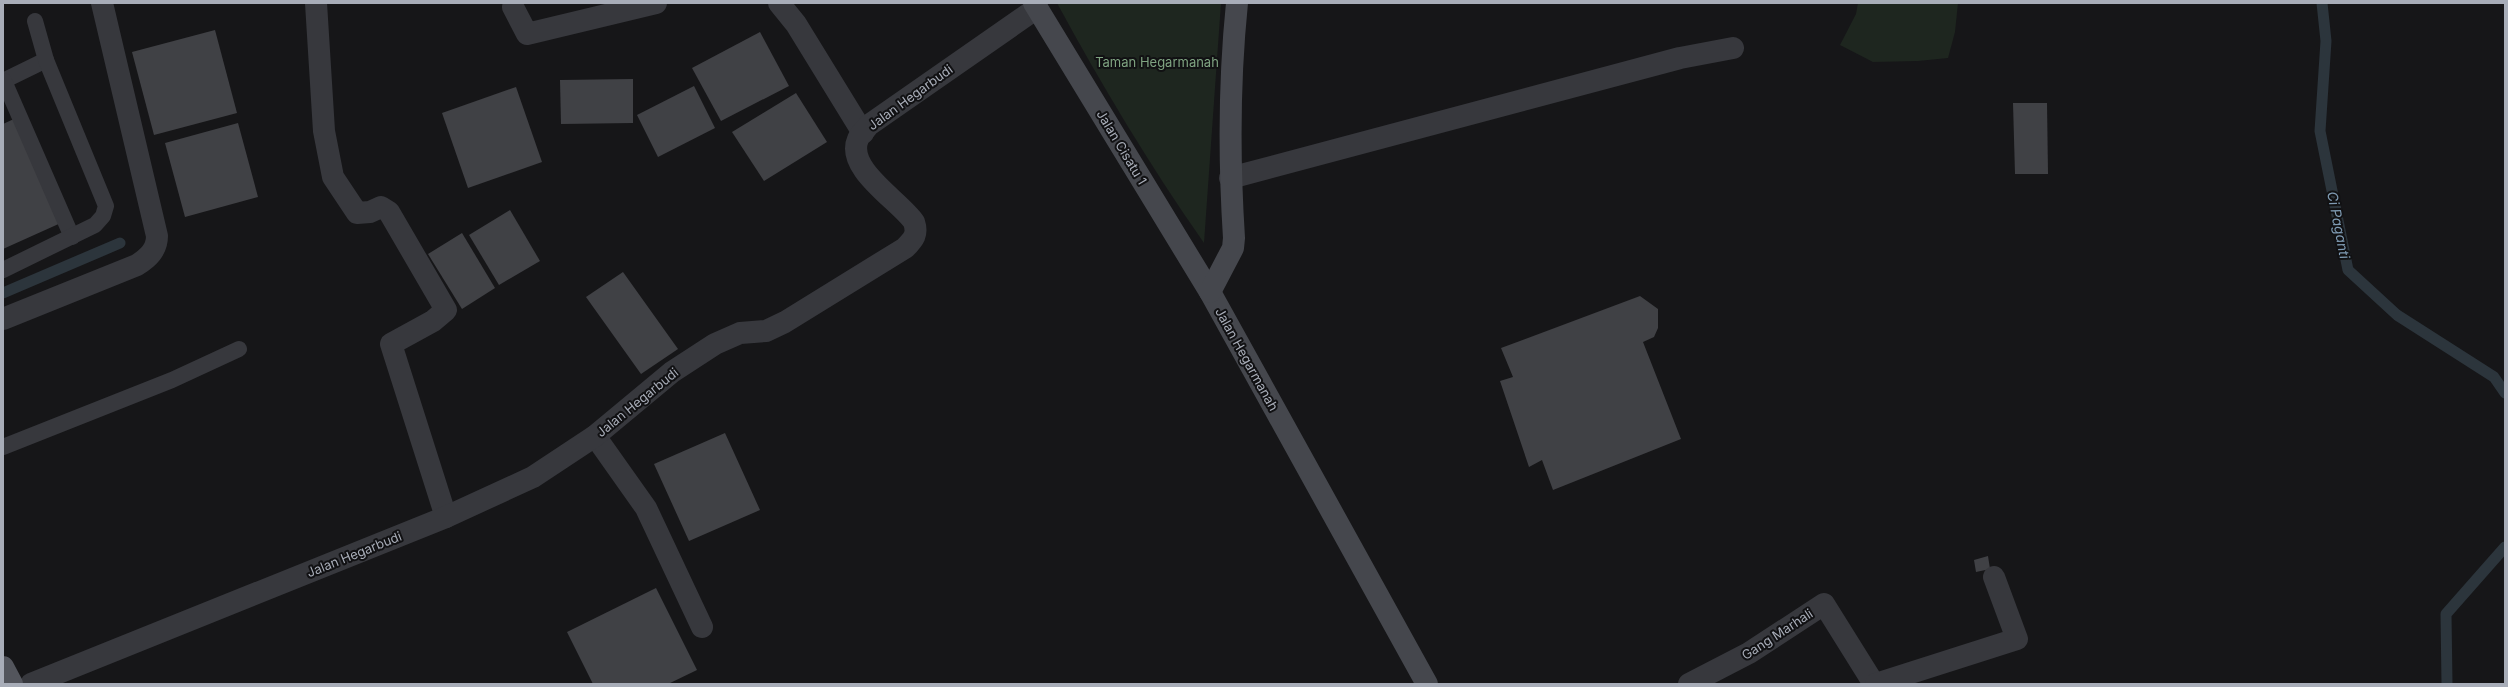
<svg xmlns="http://www.w3.org/2000/svg" width="2508" height="687" viewBox="0 0 2508 687" font-family="Inter,sans-serif">
	<rect width="100%" height="100%" fill="#161618"/>
	<!-- green -->
	<g fill="#1e261f">
		<path d="M1057,3H1221L1204,243C1150,166 1102,86 1057,3Z"/>
		<path d="M1858,3H1958L1955,32L1948,58L1918,61L1873,62L1840,45L1856,14Z"/>
	</g>
	<g fill="none" stroke-linecap="round" stroke-linejoin="round">
		<!-- stream -->
		<g stroke="#2c353c" stroke-width="11">
			<path d="M2322,3L2326,41L2320,131L2348,270L2397,315L2494,377L2505,393"/>
			<path d="M3,293L120,243"/>
			<path d="M2447,684L2446,614L2505,547"/>
		</g>
	</g>
	<!-- building -->
	<g fill="#404145">
		<path d="M215,30L237,113L154,135L132,52Z"/>
		<path d="M760,32L789,86L721,121L692,68Z"/>
		<path d="M633,79V123L561,124L560,80Z"/>
		<path d="M694,86L715,128L658,157L637,115Z"/>
		<path d="M516,87L542,162L468,188L442,113Z"/>
		<path d="M796,93L827,142L764,181L732,132Z"/>
		<path d="M2013,103H2047L2048,174H2015Z"/>
		<path d="M16,118L63,222L3,249V124Z"/>
		<path d="M238,123L258,197L185,217L165,143Z"/>
		<path d="M510,210L540,261L499,285L469,235Z"/>
		<path d="M462,233L495,288L462,309L428,254Z"/>
		<path d="M623,272L678,349L641,374L586,297Z"/>
		<path d="M1640,296L1658,309V328L1654,337L1643,342L1681,439L1553,490L1542,460L1529,467L1500,381L1513,377L1501,348Z"/>
		<path d="M725,433L760,510L689,541L654,464Z"/>
		<path d="M1988,556L1990,569L1976,572L1974,560Z"/>
		<path d="M656,588L697,670L668,684H593L567,632Z"/>
	</g>
	<g fill="none" stroke-linecap="round" stroke-linejoin="round">
		<!-- lane -->
		<g stroke="#37383d" stroke-width="16">
			<path d="M3,81L46,60"/>
			<path d="M4,81L72,237"/>
			<path d="M3,270L95,225L103,216L106,206L46,60L35,21"/>
			<path d="M3,447L172,380L239,349"/>
		</g>
		<!-- street -->
		<g stroke="#37383d" stroke-width="22">
			<path d="M316,3L324,131L333,177L357,213L370,212L381,207L389,212L446,310L433,321L391,344L446,517"/>
			<path d="M779,3L796,24L863,133"/>
			<path d="M513,7L527,34L656,3"/>
			<path d="M1230,178L1680,58L1733,48"/>
			<path d="M3,319L137,265C148,258 157,250 157,236L102,3"/>
			<path d="M595,436L646,508L702,627"/>
			<path d="M31,684L446,517L533,477L595,436L672,372L715,344L740,333L766,331L785,322L905,248C914,239 918,234 914,222C900,201 845,169 858,139C860,134 866,129 869,125L1037,8"/>
			<path d="M1689,684L1749,653L1824,604L1874,684"/>
			<path d="M1876,684L2017,639L1994,577"/>
		</g>
		<!-- secondary -->
		<g stroke="#45474d" stroke-width="22">
			<path d="M1034,3L1210,292L1427,684"/>
			<path d="M1210,292L1233,248L1234,238C1229,160 1229,81 1237,3"/>
		</g>
		<!-- primary -->
		<path stroke="#53555c" stroke-width="22" d="M3,667L12,684"/>
	</g>
	<g text-anchor="middle" dominant-baseline="central" stroke-width="4" stroke-linejoin="round" paint-order="stroke">
		<!-- park labels -->
		<g font-size="13" fill="#7fa381" stroke="#111113">
			<text x="1157" y="62">Taman Hegarmanah</text>
		</g>
		<!-- street labels -->
		<g font-size="13" fill="#a8adb8" stroke="#111113">
			<text transform="translate(910 97) rotate(-36)">Jalan Hegarbudi</text>
			<text transform="translate(1122 147) rotate(59)">Jalan Cisatu 1</text>
			<text transform="translate(1247 359) rotate(61)">Jalan Hegarmanah</text>
			<text transform="translate(637 402) rotate(-39)">Jalan Hegarbudi</text>
			<text transform="translate(354 554) rotate(-22)">Jalan Hegarbudi</text>
			<text transform="translate(1777 634) rotate(-33)">Gang Marhali</text>
		</g>
		<!-- water labels -->
		<g font-size="14" font-style="italic" fill="#7f9bb3" stroke="#111113">
			<text transform="translate(2339 225) rotate(79)">Ci Paganti</text>
		</g>
	</g>
	<!-- border -->
	<rect width="2508" height="687" fill="none" stroke="#a8adb8" stroke-width="8"/>
</svg>
